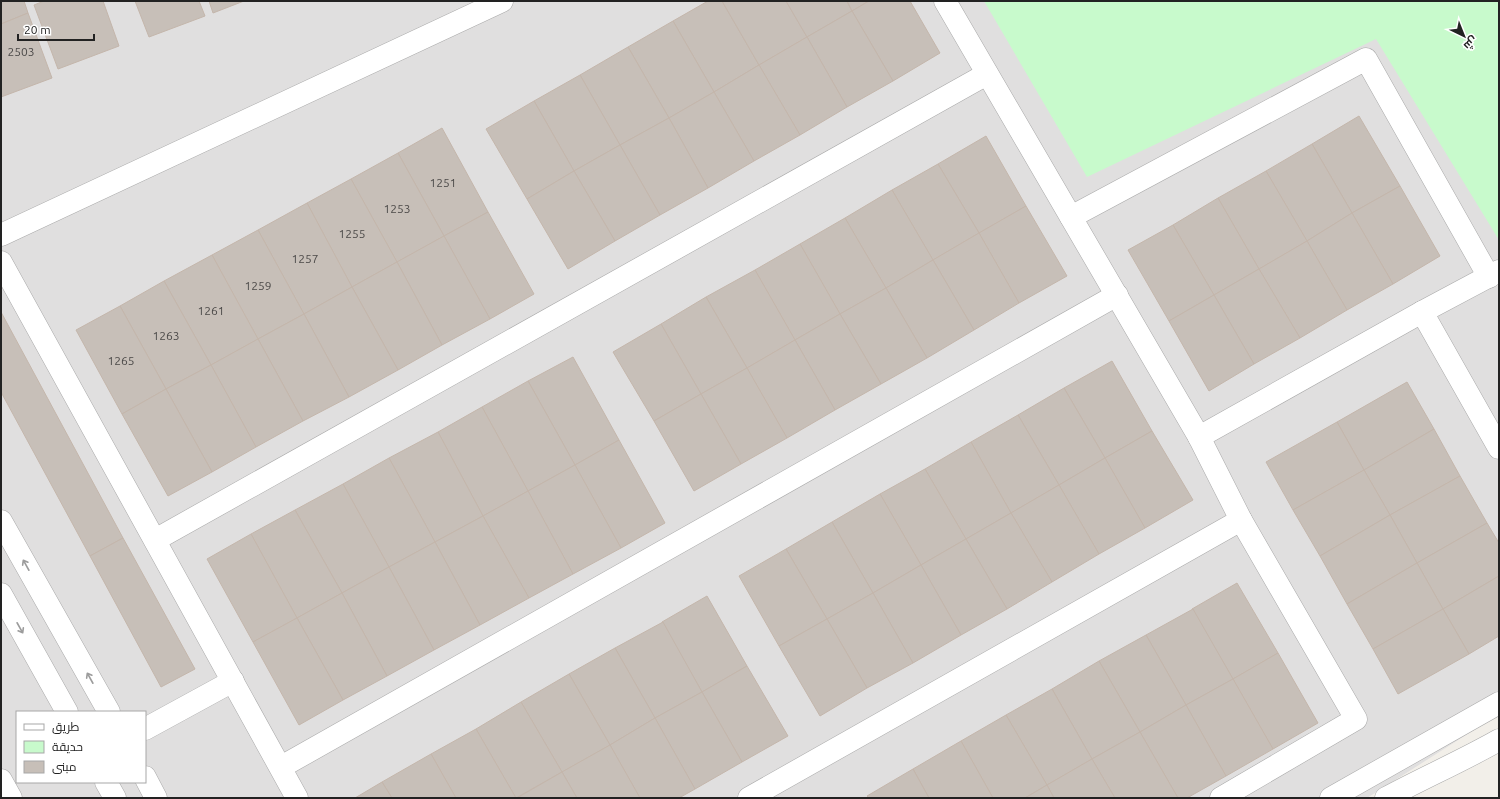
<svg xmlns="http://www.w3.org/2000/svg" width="1500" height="799" viewBox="0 0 1500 799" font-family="Ubuntu,Cairo,sans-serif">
	<rect width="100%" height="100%" fill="#f2efe9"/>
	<!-- residential -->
	<path fill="#e0dfdf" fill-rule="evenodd" d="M1,1H1499V714L1367,798H1ZM17,712H145V782H17Z"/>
	<!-- park -->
	<path fill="#c8facc" d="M984,1H1499V240L1376,39L1087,177Z"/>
	<!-- building -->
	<g fill="#c7bfb8" stroke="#c4b6ab">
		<path d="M1,1H24L28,13L1,24Z"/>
		<path d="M44,1H103L119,46L58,69L34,5Z"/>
		<path d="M135,1H199L205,16L149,37Z"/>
		<path d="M209,1H244L213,13Z"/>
		<path d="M708,1H722L759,65L714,92L673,21Z"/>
		<path d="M722,1H786L807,37L759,65Z"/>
		<path d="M786,1H847L852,11L807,37Z"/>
		<path d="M847,1H869L852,11Z"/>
		<path d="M869,1H910L940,53L893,81L852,11Z"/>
		<path d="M852,11L893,81L847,107L807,37Z"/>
		<path d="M28,13L52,78L1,97V24Z"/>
		<path d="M673,21L714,92L669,118L628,47Z"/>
		<path d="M807,37L847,107L800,135L759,65Z"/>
		<path d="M628,47L669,118L620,145L580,75Z"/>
		<path d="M759,65L800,135L754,161L714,92Z"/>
		<path d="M580,75L620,145L574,171L534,101Z"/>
		<path d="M714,92L754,161L708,188L669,118Z"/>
		<path d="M534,101L574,171L527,199L486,129Z"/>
		<path d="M1359,116L1400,186L1352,213L1312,144Z"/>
		<path d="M669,118L708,188L660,215L620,145Z"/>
		<path d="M442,128L488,212L444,236L398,153Z"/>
		<path d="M986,136L1026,206L979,233L938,164Z"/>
		<path d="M1312,144L1352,213L1307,241L1266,171Z"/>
		<path d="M620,145L660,215L615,241L574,171Z"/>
		<path d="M398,153L444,236L397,262L351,179Z"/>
		<path d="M938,164L979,233L933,260L892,190Z"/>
		<path d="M574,171L615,241L568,269L527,199Z"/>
		<path d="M1266,171L1307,241L1259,269L1218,198Z"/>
		<path d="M351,179L397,262L352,287L307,203Z"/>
		<path d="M1400,186L1440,256L1393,284L1352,213Z"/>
		<path d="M892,190L933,260L886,288L845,218Z"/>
		<path d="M1218,198L1259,269L1214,295L1173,225Z"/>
		<path d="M307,203L352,287L304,314L258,230Z"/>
		<path d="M1026,206L1067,276L1019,303L979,233Z"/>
		<path d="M488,212L534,294L490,319L444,236Z"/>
		<path d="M1352,213L1393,284L1347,310L1307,241Z"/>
		<path d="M845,218L886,288L840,314L800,244Z"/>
		<path d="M1173,225L1214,295L1169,321L1128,250Z"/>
		<path d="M258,230L304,314L258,339L212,255Z"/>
		<path d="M979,233L1019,303L974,330L933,260Z"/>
		<path d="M444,236L490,319L442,345L397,262Z"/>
		<path d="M1307,241L1347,310L1300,338L1259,269Z"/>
		<path d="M800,244L840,314L795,340L755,270Z"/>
		<path d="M212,255L258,339L211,365L164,281Z"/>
		<path d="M933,260L974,330L927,358L886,288Z"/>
		<path d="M397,262L442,345L398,370L352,287Z"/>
		<path d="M1259,269L1300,338L1254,364L1214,295Z"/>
		<path d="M755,270L795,340L747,368L706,297Z"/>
		<path d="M164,281L211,365L166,389L120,306Z"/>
		<path d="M352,287L398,370L349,397L304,314Z"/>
		<path d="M886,288L927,358L881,384L840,314Z"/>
		<path d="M1214,295L1254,364L1209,391L1169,321Z"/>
		<path d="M706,297L747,368L701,394L661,324Z"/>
		<path d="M120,306L166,389L122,414L76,330Z"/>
		<path d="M1,312L123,538L90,556L1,392Z"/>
		<path d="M304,314L349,397L303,421L258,339Z"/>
		<path d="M840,314L881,384L835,410L795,340Z"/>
		<path d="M661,324L701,394L654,421L613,352Z"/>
		<path d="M258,339L303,421L256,447L211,365Z"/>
		<path d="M795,340L835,410L787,438L747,368Z"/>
		<path d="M573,357L619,440L575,465L528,381Z"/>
		<path d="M1112,361L1152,431L1105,458L1064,388Z"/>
		<path d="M211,365L256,447L212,472L166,389Z"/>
		<path d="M747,368L787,438L741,464L701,394Z"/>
		<path d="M528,381L575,465L528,491L482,407Z"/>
		<path d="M1407,382L1434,429L1364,470L1337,422Z"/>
		<path d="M1064,388L1105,458L1059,485L1018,415Z"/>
		<path d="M166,389L212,472L168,496L122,414Z"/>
		<path d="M701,394L741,464L694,491L654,421Z"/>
		<path d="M482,407L528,491L483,516L438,432Z"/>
		<path d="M1018,415L1059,485L1011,513L971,442Z"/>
		<path d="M1337,422L1364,470L1293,510L1266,462Z"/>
		<path d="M1434,429L1460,476L1390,515L1364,470Z"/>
		<path d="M1152,431L1193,500L1145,528L1105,458Z"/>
		<path d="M438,432L483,516L435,542L389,458Z"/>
		<path d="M619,440L665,523L621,548L575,465Z"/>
		<path d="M971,442L1011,513L966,539L925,469Z"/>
		<path d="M389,458L435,542L389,567L343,484Z"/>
		<path d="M1105,458L1145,528L1099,554L1059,485Z"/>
		<path d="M575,465L621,548L573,574L528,491Z"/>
		<path d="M925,469L966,539L921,565L880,494Z"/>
		<path d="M1364,470L1390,515L1320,556L1293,510Z"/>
		<path d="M1460,476L1487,523L1417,563L1390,515Z"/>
		<path d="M343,484L389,567L342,593L295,510Z"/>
		<path d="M1059,485L1099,554L1052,582L1011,513Z"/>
		<path d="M528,491L573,574L529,598L483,516Z"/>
		<path d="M880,494L921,565L873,593L832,522Z"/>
		<path d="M295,510L342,593L297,618L251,534Z"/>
		<path d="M1011,513L1052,582L1007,609L966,539Z"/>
		<path d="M1390,515L1417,563L1347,604L1320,556Z"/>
		<path d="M483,516L529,598L480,625L435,542Z"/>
		<path d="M832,522L873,593L827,619L786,549Z"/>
		<path d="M1487,523L1499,543V576L1443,609L1417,563Z"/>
		<path d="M251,534L297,618L253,642L207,559Z"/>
		<path d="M123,538L195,669L161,687L90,556Z"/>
		<path d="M966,539L1007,609L961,635L921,565Z"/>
		<path d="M435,542L480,625L434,650L389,567Z"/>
		<path d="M786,549L827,619L779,646L739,576Z"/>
		<path d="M1417,563L1443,609L1373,649L1347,604Z"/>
		<path d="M921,565L961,635L913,663L873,593Z"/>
		<path d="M389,567L434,650L387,676L342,593Z"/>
		<path d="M1499,576V636L1469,654L1443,609Z"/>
		<path d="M1237,583L1278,653L1233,679L1192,609Z"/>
		<path d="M342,593L387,676L343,700L297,618Z"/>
		<path d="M873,593L913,663L867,688L827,619Z"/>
		<path d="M707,596L747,666L702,692L662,622Z"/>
		<path d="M1193,609L1233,679L1186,705L1146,635Z"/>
		<path d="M1443,609L1469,654L1398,694L1373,649Z"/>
		<path d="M297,618L343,700L299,725L253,642Z"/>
		<path d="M827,619L867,688L820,716L779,646Z"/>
		<path d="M663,622L702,692L655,718L615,648Z"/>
		<path d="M1146,635L1186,705L1140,732L1099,661Z"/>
		<path d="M615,648L655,718L610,745L569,674Z"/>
		<path d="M1278,653L1318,723L1273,749L1233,679Z"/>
		<path d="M1099,661L1140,732L1092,759L1052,689Z"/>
		<path d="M747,666L788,736L742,762L702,692Z"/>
		<path d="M569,674L610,745L562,772L521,702Z"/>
		<path d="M1233,679L1273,749L1226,776L1186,705Z"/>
		<path d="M1052,689L1092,759L1047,785L1006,715Z"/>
		<path d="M702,692L742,762L695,789L655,718Z"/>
		<path d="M521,702L562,772L516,798L476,729Z"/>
		<path d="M1186,705L1226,776L1187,798H1178L1140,732Z"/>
		<path d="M1006,715L1047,785L1025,798H993L961,741Z"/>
		<path d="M655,718L695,789L679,798H640L610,745Z"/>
		<path d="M476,729L516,798H456L431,754Z"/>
		<path d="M1140,732L1178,798H1115L1092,759Z"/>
		<path d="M961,741L993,798H929L913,769Z"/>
		<path d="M610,745L640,798H577L562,772Z"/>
		<path d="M431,754L456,798H392L382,782Z"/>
		<path d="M1092,759L1115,798H1054L1047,785Z"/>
		<path d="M913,769L929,798H869L867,796Z"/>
		<path d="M562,772L577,798H517Z"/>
		<path d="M382,782L392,798H355Z"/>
		<path d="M1047,785L1054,798H1025Z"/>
	</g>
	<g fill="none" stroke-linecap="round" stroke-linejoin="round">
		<defs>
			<g id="minor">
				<path d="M945,1L1199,437L1241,520L1356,719L1221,798"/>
				<path d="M1071,217L1366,59L1489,277"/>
				<path d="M1,235L502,1"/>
				<path d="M1,262L297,798"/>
				<path d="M1422,312L1499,448"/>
				<path d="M1199,437L1422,312L1499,271"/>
				<path d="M155,540L987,74"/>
				<path d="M145,729L233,681"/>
				<path d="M281,767L1117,295"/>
				<path d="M1,780L11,798"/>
				<path d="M749,798L1241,520"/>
				<path d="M1386,798C1423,778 1462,761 1499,740"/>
			</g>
			<g id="tertiary">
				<path d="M1,521L109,712"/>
				<path d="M1,594L67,712"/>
				<path d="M145,777L156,798"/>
				<path d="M106,782L115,798"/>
				<path d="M1331,798L1499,703"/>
			</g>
		</defs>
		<!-- minor casing -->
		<use href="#minor" stroke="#a9a9a9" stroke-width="23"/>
		<!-- tertiary casing -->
		<use href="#tertiary" stroke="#a9a9a9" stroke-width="23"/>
		<!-- minor -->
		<use href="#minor" stroke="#fff" stroke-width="22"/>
		<!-- tertiary -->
		<use href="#tertiary" stroke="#fff" stroke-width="22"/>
	</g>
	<!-- one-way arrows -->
	<defs><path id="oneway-shaft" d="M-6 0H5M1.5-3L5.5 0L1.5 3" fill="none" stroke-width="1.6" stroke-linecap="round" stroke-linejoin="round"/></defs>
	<g stroke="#9c9c9c">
		<use href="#oneway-shaft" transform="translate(26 565) rotate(-119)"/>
		<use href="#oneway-shaft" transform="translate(20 628) rotate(61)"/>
		<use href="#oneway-shaft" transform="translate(90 678) rotate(-119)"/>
	</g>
	<g text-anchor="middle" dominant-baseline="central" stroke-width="3" stroke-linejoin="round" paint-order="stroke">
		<!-- number labels -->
		<g font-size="12" fill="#4b4948">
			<text x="21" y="51">2503</text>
			<text x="443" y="182">1251</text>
			<text x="397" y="208">1253</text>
			<text x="352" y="233">1255</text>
			<text x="305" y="258">1257</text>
			<text x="258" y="285">1259</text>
			<text x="211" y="310">1261</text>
			<text x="166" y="335">1263</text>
			<text x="121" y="360">1265</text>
		</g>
	</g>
	<!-- border -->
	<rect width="1500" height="799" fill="none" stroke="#222222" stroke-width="4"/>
	<!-- legend -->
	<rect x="16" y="711" width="130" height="72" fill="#ffffff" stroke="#a7a7a7"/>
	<rect x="24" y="724" width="20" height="6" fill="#ffffff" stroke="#a7a7a7"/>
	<text x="52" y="731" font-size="12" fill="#222222">طريق</text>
	<rect x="24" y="741" width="20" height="12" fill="#c8facc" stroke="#a7a7a7"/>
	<text x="52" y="751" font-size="12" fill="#222222">حديقة</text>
	<rect x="24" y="761" width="20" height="12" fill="#c7bfb8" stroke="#a7a7a7"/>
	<text x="52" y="771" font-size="12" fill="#222222">مبنى</text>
	<!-- north arrow -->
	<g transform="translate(1464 36) rotate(137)" stroke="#ffffff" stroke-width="3" paint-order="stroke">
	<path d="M0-3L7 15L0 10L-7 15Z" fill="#222222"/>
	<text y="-6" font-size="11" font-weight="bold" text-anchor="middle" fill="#222222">ش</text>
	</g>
	<!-- scale -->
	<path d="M18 34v6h76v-6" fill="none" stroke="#222222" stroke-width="2"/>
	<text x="24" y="34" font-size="12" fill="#222222" stroke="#ffffff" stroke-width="3" paint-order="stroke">20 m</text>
</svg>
